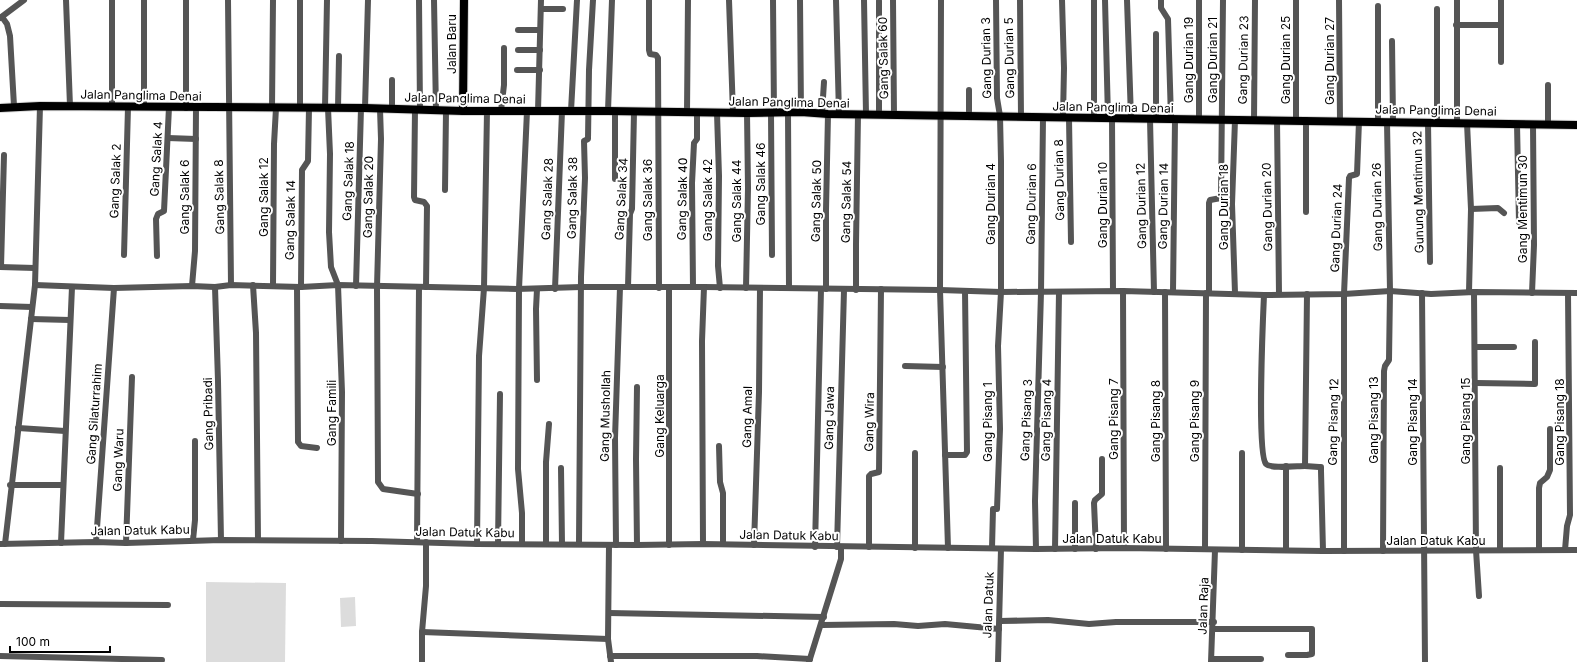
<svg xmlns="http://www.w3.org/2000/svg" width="1577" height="662" viewBox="0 0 1577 662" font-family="Inter,sans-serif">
	<rect width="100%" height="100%" fill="#fff"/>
	<!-- grass -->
	<g fill="#dcdcdc">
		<path d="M206,582L286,583L285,662H206Z"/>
		<path d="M355,597L356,626L341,627L340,598Z"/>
	</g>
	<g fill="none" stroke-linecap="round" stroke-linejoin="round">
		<defs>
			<g id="major">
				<path d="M0,108L40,106L365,108L463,111H608L747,113L801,112L828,114L1577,125"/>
				<path d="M463,111L464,0"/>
			</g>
		</defs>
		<!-- major casing -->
		<use href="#major" stroke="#dbdbdb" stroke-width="10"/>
		<!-- minor -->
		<g stroke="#555" stroke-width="6">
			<path d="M66,0L70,106"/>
			<path d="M112,0V107"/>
			<path d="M144,0V107"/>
			<path d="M228,0L231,285"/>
			<path d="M300,0V108"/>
			<path d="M419,0L420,110"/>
			<path d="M434,0L436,111"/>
			<path d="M649,0V50L650,54L656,55L658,58L659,288"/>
			<path d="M729,0L733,113"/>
			<path d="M773,0L774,113"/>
			<path d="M800,0L801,112"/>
			<path d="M836,0L839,114"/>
			<path d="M864,0L866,114"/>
			<path d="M893,0L894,115"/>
			<path d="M941,0L940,290L948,548"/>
			<path d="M1020,0L1021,117"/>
			<path d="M1062,0L1064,68L1063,118"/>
			<path d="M1105,0L1108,118"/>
			<path d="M1127,0L1131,118"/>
			<path d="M1161,0V8L1168,19L1171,119"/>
			<path d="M1199,0V120"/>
			<path d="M1296,0V120"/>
			<path d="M1339,0L1340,121"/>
			<path d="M1457,0V123"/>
			<path d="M541,9H563"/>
			<path d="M2,17L7,24L10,36L14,106"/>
			<path d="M0,18L24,0"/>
			<path d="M1456,25H1500"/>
			<path d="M518,30H540"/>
			<path d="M1156,34V119"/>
			<path d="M1392,41L1393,121"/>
			<path d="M518,50H540"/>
			<path d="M1501,62V0"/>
			<path d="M517,70H540"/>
			<path d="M392,80V109"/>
			<path d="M969,90V116"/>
			<path d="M186,108V0"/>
			<path d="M272,108L273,0"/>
			<path d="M325,108L327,0"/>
			<path d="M328,108L330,154L329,232L331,267L338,285L342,392L341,541"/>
			<path d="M338,108L339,56"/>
			<path d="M365,108L368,0"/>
			<path d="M380,109L381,139L377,287L378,482L383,489L418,494"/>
			<path d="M415,109L414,197L415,200L424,202L427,206L426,287"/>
			<path d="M501,111L504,85V48"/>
			<path d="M538,111L541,0"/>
			<path d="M571,111L577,0"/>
			<path d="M608,111L612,0"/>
			<path d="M615,111V179"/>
			<path d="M687,112L688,0"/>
			<path d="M788,112L789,288"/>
			<path d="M717,113L719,176L718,266L720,288"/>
			<path d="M771,113L772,255"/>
			<path d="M822,113L824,82"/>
			<path d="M879,114V1"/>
			<path d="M1069,118L1071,242"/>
			<path d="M1094,118V0"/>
			<path d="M1112,118L1113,291"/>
			<path d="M1150,119L1154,292"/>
			<path d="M1235,120L1232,204L1235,293"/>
			<path d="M1277,120L1279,294"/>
			<path d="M1254,121L1255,0"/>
			<path d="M1378,121V6"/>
			<path d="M1428,122L1430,262"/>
			<path d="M1437,122V9"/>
			<path d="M1467,123L1471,209L1469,292"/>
			<path d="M1517,124L1519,222"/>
			<path d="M1548,124V85"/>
			<path d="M168,138L196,139"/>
			<path d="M445,190L446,111"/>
			<path d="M1471,209L1498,208L1504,213"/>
			<path d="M1306,212V120"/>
			<path d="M124,255L128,107"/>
			<path d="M157,256L156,219L158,214L164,211L169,107"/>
			<path d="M0,267L35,268"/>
			<path d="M1,267L4,155"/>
			<path d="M35,285L114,288L192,286L215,287L231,285L301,287L338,285L517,289L581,287H704L940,290L1001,292L1123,291L1264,295L1344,294L1390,291L1431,294L1474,292L1577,293"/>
			<path d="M253,285L256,333L258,540"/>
			<path d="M192,286L195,251L196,108"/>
			<path d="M273,286L274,144L276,108"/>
			<path d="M356,286L361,108"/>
			<path d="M215,287L218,381L221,540"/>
			<path d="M297,287L298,442L301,446L317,448"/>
			<path d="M301,287L302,170L308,161L309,108"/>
			<path d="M628,287L630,214L632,209L634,112"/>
			<path d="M693,287L692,183L694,143L697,139V112"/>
			<path d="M669,288V545"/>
			<path d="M746,288L748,188L747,113"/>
			<path d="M555,289L562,111"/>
			<path d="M826,289V210L828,114"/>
			<path d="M856,290V244L858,114"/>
			<path d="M1123,291L1124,548"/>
			<path d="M1165,292L1166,549"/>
			<path d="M1173,292L1175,120"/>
			<path d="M1474,292L1476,550L1479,596"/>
			<path d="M1209,293V203L1210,200L1221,198L1223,0"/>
			<path d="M1422,293L1425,662"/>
			<path d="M1532,293L1534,245L1533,124"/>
			<path d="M1307,294L1305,466L1319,467H1321V471L1323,551"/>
			<path d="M1264,295C1263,317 1257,454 1266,464C1271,469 1297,466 1305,466"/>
			<path d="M0,306L32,307"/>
			<path d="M31,319L70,320"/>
			<path d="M1475,347H1514"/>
			<path d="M905,366L943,367"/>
			<path d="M537,380L536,309L537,289"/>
			<path d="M1476,383L1535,384V342"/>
			<path d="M18,428L65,431"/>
			<path d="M719,446L720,482L723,493V544"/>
			<path d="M915,453V548"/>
			<path d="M945,455H965L967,452L965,291"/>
			<path d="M561,468L562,544"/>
			<path d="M1500,468V550"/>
			<path d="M10,485H62"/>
			<path d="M1075,503V549"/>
			<path d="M193,540L195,520V441"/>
			<path d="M96,542L114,288"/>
			<path d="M417,542L419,287"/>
			<path d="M61,543L72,287"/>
			<path d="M126,543L132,377"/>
			<path d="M0,544L96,542L126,543L221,540L372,541L477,544L637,545L703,544L1036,549L1124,548L1323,551L1577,550"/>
			<path d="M5,544L35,285L40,106"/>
			<path d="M477,544L479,356L484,288L487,111"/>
			<path d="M498,544L500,394"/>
			<path d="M522,544V513L518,469L519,289L527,111"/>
			<path d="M546,544V462L549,424"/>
			<path d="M579,544L581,277L585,178L584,141L588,139L589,70L593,0"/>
			<path d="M703,544L702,341L704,287"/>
			<path d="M609,545L608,639L611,662"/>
			<path d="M616,545L615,438L620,287"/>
			<path d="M637,545L636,459L637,387"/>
			<path d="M754,545L759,392L760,288"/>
			<path d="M815,547L821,289"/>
			<path d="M837,547L844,290"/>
			<path d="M869,547V476L871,474L879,472L881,289"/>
			<path d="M992,548L993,509H997L1000,429L998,346L1001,292V161L1000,116L997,98L996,0"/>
			<path d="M1036,549L1035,501L1041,292L1043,117"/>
			<path d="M1055,549L1059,292"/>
			<path d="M1096,549L1094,503L1095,500L1102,494V459"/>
			<path d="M1205,549L1206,293"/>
			<path d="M1242,550V453"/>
			<path d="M1286,550V466"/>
			<path d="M1539,550V488L1540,483L1547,477L1550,470V429"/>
			<path d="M1565,550L1567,526L1570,515L1568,293"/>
			<path d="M1344,551V294L1349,178L1350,176L1357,174L1359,121"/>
			<path d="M1383,551L1384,371L1385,366L1389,360L1390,291L1387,122"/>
			<path d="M0,604L168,605"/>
			<path d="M609,613L824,617"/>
			<path d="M1000,621L1048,620L1089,624L1116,622H1214"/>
			<path d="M822,625L894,624L918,626L945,624L999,629"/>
			<path d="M1213,629H1312V654L1307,655H1288"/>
			<path d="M422,632L608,639"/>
			<path d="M0,656L162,660"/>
			<path d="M610,656H757L810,659"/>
			<path d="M1212,659H1261"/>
			<path d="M422,662V632L426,586V542"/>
			<path d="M809,662L841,559V547"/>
			<path d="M998,662L1001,549"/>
			<path d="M1211,662L1215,550"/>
		</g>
		<!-- major -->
		<use href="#major" stroke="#000" stroke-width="8"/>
	</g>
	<g text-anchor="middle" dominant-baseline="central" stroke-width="4" stroke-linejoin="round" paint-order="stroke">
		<!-- street labels -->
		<g font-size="12" fill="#000" stroke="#fff">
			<text transform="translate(451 44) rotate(-90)">Jalan Baru</text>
			<text transform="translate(883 58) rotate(-91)">Gang Salak 60</text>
			<text transform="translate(986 58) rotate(-91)">Gang Durian 3</text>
			<text transform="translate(1009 58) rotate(-91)">Gang Durian 5</text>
			<text transform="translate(1188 60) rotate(-90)">Gang Durian 19</text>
			<text transform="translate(1212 60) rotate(-90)">Gang Durian 21</text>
			<text transform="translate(1243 60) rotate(-89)">Gang Durian 23</text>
			<text transform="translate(1285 60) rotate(-90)">Gang Durian 25</text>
			<text transform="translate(1329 61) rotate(-90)">Gang Durian 27</text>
			<text transform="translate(141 95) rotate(1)">Jalan Panglima Denai</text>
			<text transform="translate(465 98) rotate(1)">Jalan Panglima Denai</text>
			<text transform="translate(789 102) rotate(1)">Jalan Panglima Denai</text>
			<text transform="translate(1113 107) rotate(1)">Jalan Panglima Denai</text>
			<text transform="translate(1436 110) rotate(1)">Jalan Panglima Denai</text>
			<text transform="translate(156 159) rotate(-87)">Gang Salak 4</text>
			<text transform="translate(1059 180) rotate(-91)">Gang Durian 8</text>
			<text transform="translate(115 181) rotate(-88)">Gang Salak 2</text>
			<text transform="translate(348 181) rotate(-88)">Gang Salak 18</text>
			<text transform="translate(760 184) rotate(-90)">Gang Salak 46</text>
			<text transform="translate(1418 192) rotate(-91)">Gunung Mentimun 32</text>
			<text transform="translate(184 197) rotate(-90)">Gang Salak 6</text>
			<text transform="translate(219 197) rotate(-91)">Gang Salak 8</text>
			<text transform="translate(263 197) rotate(-90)">Gang Salak 12</text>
			<text transform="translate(368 197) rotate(-89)">Gang Salak 20</text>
			<text transform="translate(572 198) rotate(-89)">Gang Salak 38</text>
			<text transform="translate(547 199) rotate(-88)">Gang Salak 28</text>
			<text transform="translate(621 199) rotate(-87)">Gang Salak 34</text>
			<text transform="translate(682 199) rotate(-89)">Gang Salak 40</text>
			<text transform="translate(647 200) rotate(-90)">Gang Salak 36</text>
			<text transform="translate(707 200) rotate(-90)">Gang Salak 42</text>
			<text transform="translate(736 201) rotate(-90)">Gang Salak 44</text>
			<text transform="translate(816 201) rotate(-89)">Gang Salak 50</text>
			<text transform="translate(846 202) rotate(-89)">Gang Salak 54</text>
			<text transform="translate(990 204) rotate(-90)">Gang Durian 4</text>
			<text transform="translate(1031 204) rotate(-89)">Gang Durian 6</text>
			<text transform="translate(1102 205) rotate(-90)">Gang Durian 10</text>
			<text transform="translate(1141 206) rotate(-91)">Gang Durian 12</text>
			<text transform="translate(1163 206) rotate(-89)">Gang Durian 14</text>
			<text transform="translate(1223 207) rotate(-90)">Gang Durian 18</text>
			<text transform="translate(1267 207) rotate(-91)">Gang Durian 20</text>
			<text transform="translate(1377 207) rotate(-91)">Gang Durian 26</text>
			<text transform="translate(1522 209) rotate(-90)">Gang Mentimun 30</text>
			<text transform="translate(290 220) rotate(-89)">Gang Salak 14</text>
			<text transform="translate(1336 228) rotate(-88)">Gang Durian 24</text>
			<text transform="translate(331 413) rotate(-90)">Gang Famili</text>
			<text transform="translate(94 414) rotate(-86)">Gang Silaturrahim</text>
			<text transform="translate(208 414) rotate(-91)">Gang Pribadi</text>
			<text transform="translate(605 416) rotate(-89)">Gang Mushollah</text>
			<text transform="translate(659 416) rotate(-90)">Gang Keluarga</text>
			<text transform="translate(747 417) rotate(-89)">Gang Amal</text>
			<text transform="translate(829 418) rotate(-89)">Gang Jawa</text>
			<text transform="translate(1113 419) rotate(-90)">Gang Pisang 7</text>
			<text transform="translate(1026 420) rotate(-88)">Gang Pisang 3</text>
			<text transform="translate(1046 420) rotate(-89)">Gang Pisang 4</text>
			<text transform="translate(1373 420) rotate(-90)">Gang Pisang 13</text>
			<text transform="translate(1155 421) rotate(-90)">Gang Pisang 8</text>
			<text transform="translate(1194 421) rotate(-90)">Gang Pisang 9</text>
			<text transform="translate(1465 421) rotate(-90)">Gang Pisang 15</text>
			<text transform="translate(869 422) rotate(-89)">Gang Wira</text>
			<text transform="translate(987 422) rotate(-90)">Gang Pisang 1</text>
			<text transform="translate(1333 422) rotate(-89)">Gang Pisang 12</text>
			<text transform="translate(1412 422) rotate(-90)">Gang Pisang 14</text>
			<text transform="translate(1559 422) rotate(-90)">Gang Pisang 18</text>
			<text transform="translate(118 460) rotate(-88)">Gang Waru</text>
			<text transform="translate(140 530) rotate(-1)">Jalan Datuk Kabu</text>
			<text transform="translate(465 532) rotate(1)">Jalan Datuk Kabu</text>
			<text transform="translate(789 535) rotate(1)">Jalan Datuk Kabu</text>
			<text x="1112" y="538">Jalan Datuk Kabu</text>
			<text x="1436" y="540">Jalan Datuk Kabu</text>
			<text transform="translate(988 605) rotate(-88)">Jalan Datuk</text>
			<text transform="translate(1203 606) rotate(-88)">Jalan Raja</text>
		</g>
	</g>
	<!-- scale -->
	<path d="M10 646v6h100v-6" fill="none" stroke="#000000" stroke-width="2"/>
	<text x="16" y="646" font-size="12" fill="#000000" stroke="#ffffff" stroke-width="3" paint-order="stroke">100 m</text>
</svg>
